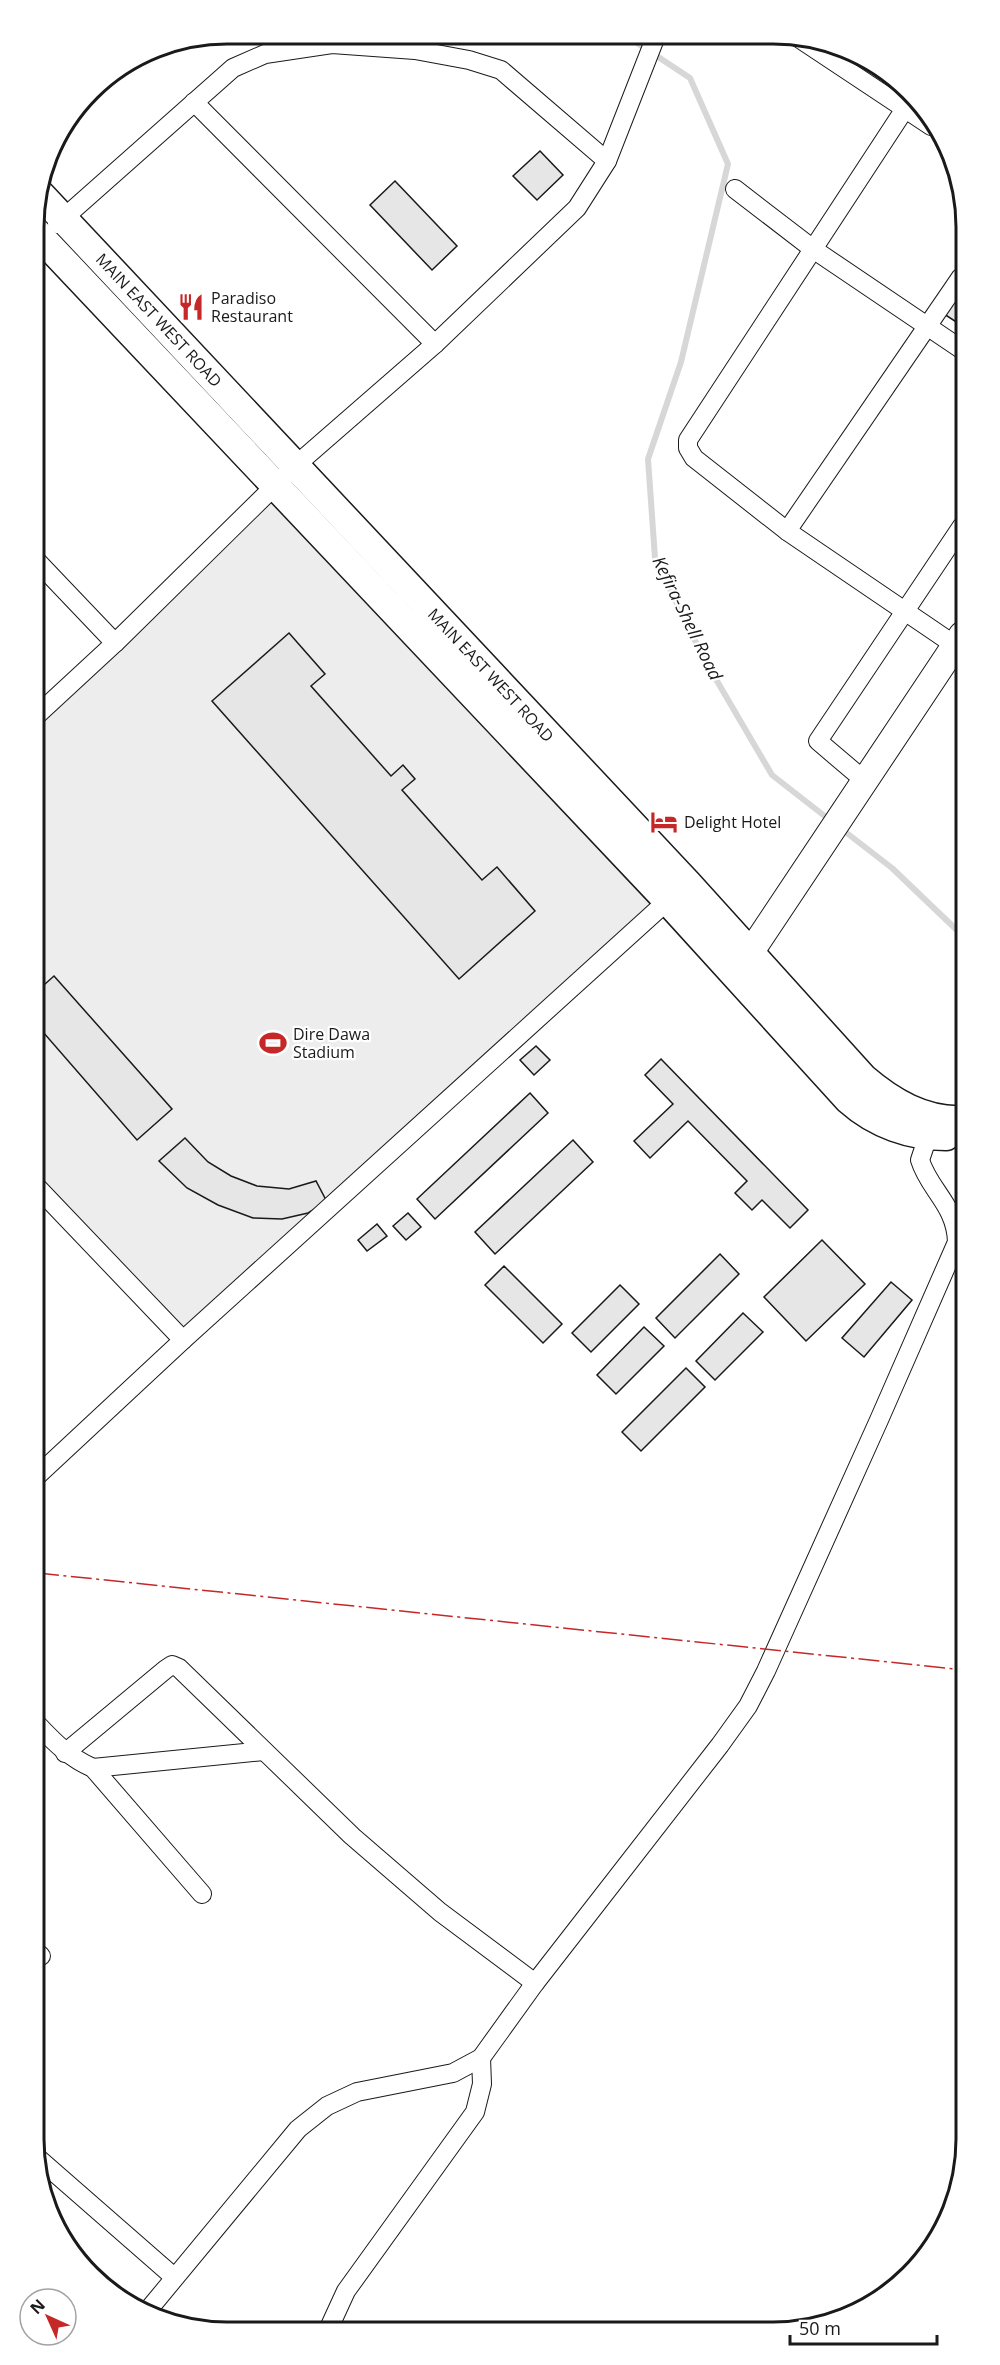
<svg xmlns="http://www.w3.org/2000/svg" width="1000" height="2365" viewBox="0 0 1000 2365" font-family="'Open Sans',sans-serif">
	<rect width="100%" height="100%" fill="#fff"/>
	<!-- built -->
	<path fill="#ededed" stroke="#6a6a6a" stroke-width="1.5" d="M275,486L668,901L183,1340L36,1186L35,717Z"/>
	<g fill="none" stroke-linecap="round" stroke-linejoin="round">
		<!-- stream -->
		<g stroke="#d7d7d7" stroke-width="6">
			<path d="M296,33H299"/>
			<path d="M625,35L690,78L728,164L681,362L648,459L655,558L703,657L772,775L831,821"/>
			<path d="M839,827L892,868L963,936"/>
		</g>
	</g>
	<!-- building -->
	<g fill="#e6e6e6" stroke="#1a1a1a" stroke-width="1.5">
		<path d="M540,151L563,175L537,200L513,176Z"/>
		<path d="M395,181L457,246L432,270L370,205Z"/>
		<path d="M961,290V325L944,314Z"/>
		<path d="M289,633L325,674L311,686L391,776L403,765L415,779L402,790L482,880L497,867L535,911L459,979L212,701Z"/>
		<path d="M54,976L172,1109L137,1140L36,1024V992Z"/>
		<path d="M536,1046L550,1060L534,1075L520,1060Z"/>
		<path d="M661,1059L808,1210L790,1228L762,1200L752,1210L735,1193L747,1181L688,1121L650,1158L634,1141L673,1104L645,1075Z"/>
		<path d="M530,1093L548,1113L435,1219L417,1199Z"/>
		<path d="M185,1138L208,1162L231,1176L257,1186L289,1189L316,1181L327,1202L308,1213L282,1219L253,1218L218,1205L187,1188L159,1161Z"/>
		<path d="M573,1140L593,1162L495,1254L475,1232Z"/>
		<path d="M408,1213L421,1227L406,1240L393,1226Z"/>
		<path d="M377,1224L387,1236L367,1251L358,1240Z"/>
		<path d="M822,1240L865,1284L806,1341L764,1297Z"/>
		<path d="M720,1254L739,1274L675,1338L656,1318Z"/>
		<path d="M504,1266L562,1324L543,1343L485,1285Z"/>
		<path d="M891,1282L912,1300L864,1357L842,1338Z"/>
		<path d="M620,1285L639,1304L591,1352L572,1333Z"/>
		<path d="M743,1313L763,1332L715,1380L696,1361Z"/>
		<path d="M644,1327L664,1346L616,1394L597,1375Z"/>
		<path d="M686,1368L705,1387L641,1451L622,1432Z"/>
	</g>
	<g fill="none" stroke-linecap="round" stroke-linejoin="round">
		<defs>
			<g id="street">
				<path d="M797,37L931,126"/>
				<path d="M914,95L688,440V448L694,458L787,531L962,650"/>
				<path d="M194,102L435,344"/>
				<path d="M735,189L813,249L961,349"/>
				<path d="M57,224L233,68L265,54L332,44L415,50L469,60L501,70L607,161"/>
				<path d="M787,531L961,277"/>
				<path d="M34,558L115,643"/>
				<path d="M35,717L115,643L295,466L435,344L577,208L607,161L656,36"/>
				<path d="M865,781L818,741L962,526"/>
				<path d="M36,1186L183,1340"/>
				<path d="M37,1476L183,1340L675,894"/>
				<path d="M38,1725C55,1743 70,1758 93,1768L202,1894"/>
				<path d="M65,1753L166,1669L172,1665L179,1668L352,1836L440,1912L535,1983"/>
				<path d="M93,1768L264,1751"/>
				<path d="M39,1954L41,1956"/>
				<path d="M39,2159L174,2277"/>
				<path d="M149,2309L298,2129L327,2106L357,2092L453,2073L481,2058L535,1983L720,1745L748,1706L766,1671L879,1420L957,1242C956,1205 929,1190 920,1160L931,1127"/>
				<path d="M329,2328L346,2291L475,2112L482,2084L481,2058"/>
			</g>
			<path id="secondary" d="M736,966L750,953L962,635"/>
			<g id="primary">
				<path d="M39,193L688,884L863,1078C891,1102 924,1122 963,1120"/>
				<path d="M33,229L668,901L849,1100C876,1124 910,1136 946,1136"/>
			</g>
		</defs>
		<!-- street casing -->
		<use href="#street" stroke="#1a1a1a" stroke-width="20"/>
		<!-- secondary casing -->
		<use href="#secondary" stroke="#1a1a1a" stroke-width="28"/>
		<!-- primary casing -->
		<use href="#primary" stroke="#1a1a1a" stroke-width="31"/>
		<!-- street -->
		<use href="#street" stroke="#fff" stroke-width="18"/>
		<!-- secondary -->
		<use href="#secondary" stroke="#fff" stroke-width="26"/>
		<!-- primary -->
		<use href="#primary" stroke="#fff" stroke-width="28"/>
		<!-- power -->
		<path stroke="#c62828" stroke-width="1.5" stroke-dasharray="21 4.5 3 4.5" stroke-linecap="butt" d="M38,1573L965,1670"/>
	</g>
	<!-- icons -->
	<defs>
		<symbol id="restaurant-bare" viewBox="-9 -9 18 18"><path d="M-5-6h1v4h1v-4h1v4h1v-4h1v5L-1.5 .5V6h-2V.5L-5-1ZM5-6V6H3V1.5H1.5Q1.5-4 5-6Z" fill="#c62828" stroke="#fff" stroke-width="2.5" paint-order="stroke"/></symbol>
		<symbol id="hotel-bare" viewBox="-9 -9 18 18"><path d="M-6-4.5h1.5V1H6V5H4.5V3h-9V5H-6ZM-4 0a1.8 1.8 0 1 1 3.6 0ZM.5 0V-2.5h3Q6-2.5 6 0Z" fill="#c62828" stroke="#fff" stroke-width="2.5" paint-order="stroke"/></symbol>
		<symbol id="stadium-bare" viewBox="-9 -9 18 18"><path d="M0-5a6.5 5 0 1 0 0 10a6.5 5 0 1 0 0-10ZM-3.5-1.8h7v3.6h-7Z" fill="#c62828" stroke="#fff" stroke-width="2.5" paint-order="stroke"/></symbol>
	</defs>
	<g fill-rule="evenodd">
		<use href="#restaurant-bare" x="172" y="288" width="38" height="38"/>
		<use href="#hotel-bare" x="645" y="803" width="38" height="38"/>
		<use href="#stadium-bare" x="254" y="1024" width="38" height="38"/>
	</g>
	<g text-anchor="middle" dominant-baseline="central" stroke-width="4.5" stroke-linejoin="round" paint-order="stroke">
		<!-- poi labels -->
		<g font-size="16" fill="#1a1a1a" stroke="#fff" text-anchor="start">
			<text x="211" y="298">Paradiso<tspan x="211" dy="18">Restaurant</tspan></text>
			<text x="684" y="822">Delight Hotel</text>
			<text x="293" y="1034">Dire Dawa<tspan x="293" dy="18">Stadium</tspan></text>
		</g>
		<!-- street labels -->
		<g font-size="16" fill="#1a1a1a" stroke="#fff">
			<text transform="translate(159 320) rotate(47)">MAIN EAST WEST ROAD</text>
			<text transform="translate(491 675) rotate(47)">MAIN EAST WEST ROAD</text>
		</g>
		<!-- water labels -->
		<g font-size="18" font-style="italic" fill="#1a1a1a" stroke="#fff">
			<text transform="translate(688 618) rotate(64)">Kefira-Shell Road</text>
		</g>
	</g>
	<!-- crop -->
	<path d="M0 0H1000V2365H0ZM227 44H773A183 183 0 0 1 956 227V2139A183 183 0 0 1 773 2322H227A183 183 0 0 1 44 2139V227A183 183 0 0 1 227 44Z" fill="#fff" fill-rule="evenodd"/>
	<path fill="none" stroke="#1a1a1a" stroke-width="3" d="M227 44H773A183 183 0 0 1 956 227V2139A183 183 0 0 1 773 2322H227A183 183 0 0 1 44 2139V227A183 183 0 0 1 227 44Z"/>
	<!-- north arrow -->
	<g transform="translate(48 2317) rotate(315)"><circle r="28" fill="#ffffff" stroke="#a3a3a3" stroke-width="1.5"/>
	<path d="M0-4.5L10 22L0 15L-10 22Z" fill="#c62828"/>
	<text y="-9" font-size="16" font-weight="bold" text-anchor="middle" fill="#1a1a1a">N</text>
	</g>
	<!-- scale -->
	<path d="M790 2335v9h147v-9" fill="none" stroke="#1a1a1a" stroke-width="3"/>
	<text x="799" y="2335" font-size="18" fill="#1a1a1a" stroke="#ffffff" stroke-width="4.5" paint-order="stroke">50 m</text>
</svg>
